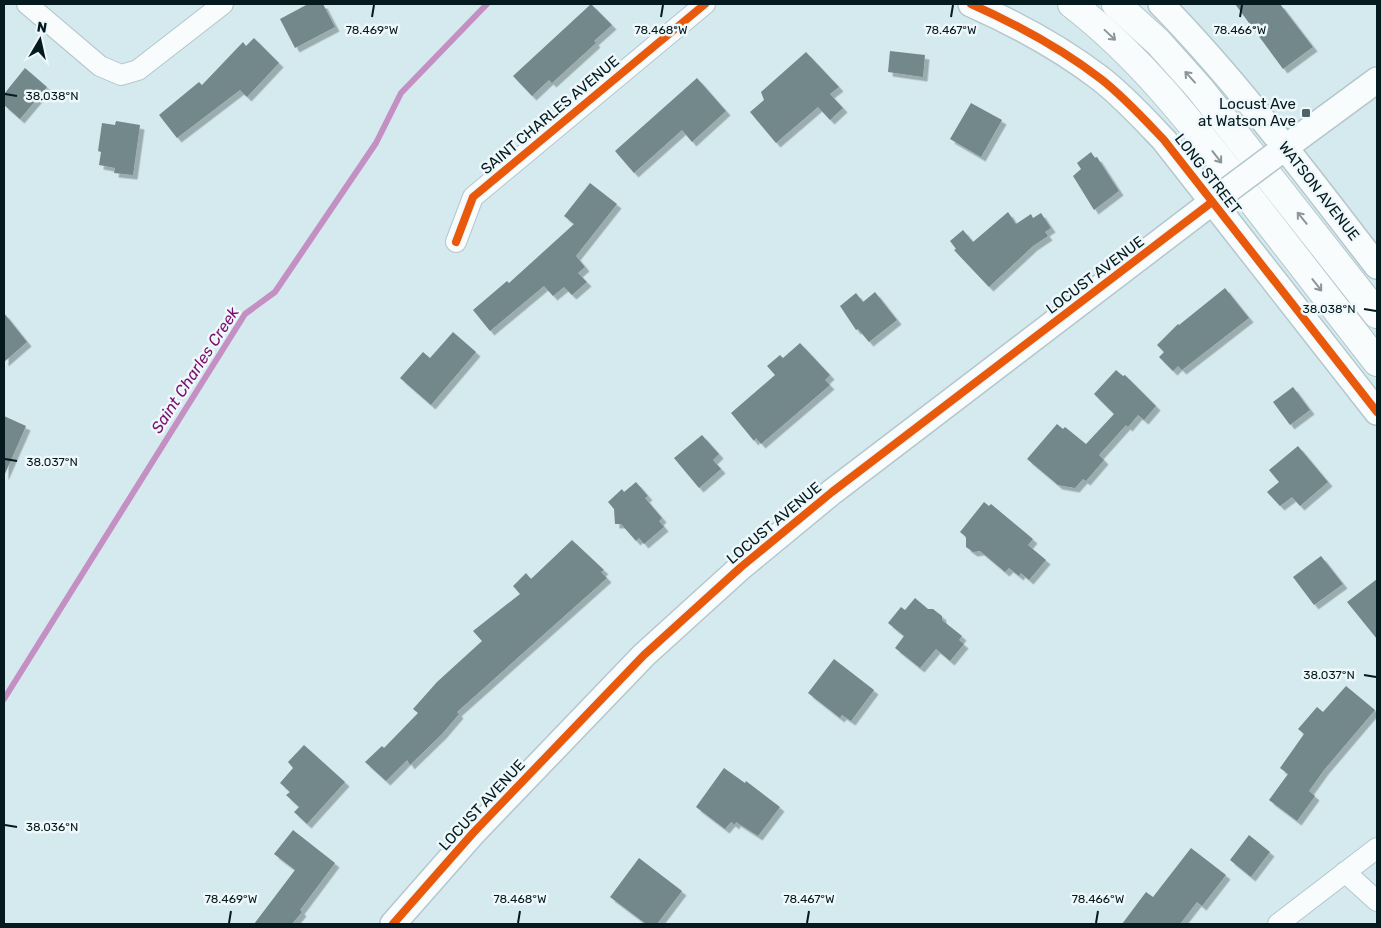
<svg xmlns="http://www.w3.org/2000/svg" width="1381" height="928" viewBox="0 0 1381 928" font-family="Rubik,sans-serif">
	<defs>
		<filter id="shadow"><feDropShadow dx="4.5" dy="4.5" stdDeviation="0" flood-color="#0004"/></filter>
	</defs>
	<rect width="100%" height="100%" fill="#d4eaef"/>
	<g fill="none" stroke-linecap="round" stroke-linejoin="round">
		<!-- stream -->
		<path stroke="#c48fc2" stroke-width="6" d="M4,699L245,314L275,292L376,143L401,93L487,4"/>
	</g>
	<!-- building -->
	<g fill="#73888a" filter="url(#shadow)">
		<path d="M308,4H323L335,27L295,48L280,19Z"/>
		<path d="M591,4L612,25L594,41L596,43L552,83L549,80L532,96L513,76Z"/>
		<path d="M1235,4H1280L1313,47L1283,69Z"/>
		<path d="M254,38L279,63L247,97L240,90L177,138L159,115L199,82L202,85L243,42L246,46Z"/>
		<path d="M890,51L925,55L923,77L888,72Z"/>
		<path d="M806,52L839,87L830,94L843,108L830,120L818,107L776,143L750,112L764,100L761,92Z"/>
		<path d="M25,68L47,87L20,119L4,105V94Z"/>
		<path d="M697,78L726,111L692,142L682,130L634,173L615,151Z"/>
		<path d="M971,103L1002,120L981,157L950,139Z"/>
		<path d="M116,121L140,125L133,175L114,173L115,168L99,165L101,152L98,151L102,123L115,125Z"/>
		<path d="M1091,152L1095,158L1097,157L1119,191L1094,210L1073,176L1081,169L1077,163Z"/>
		<path d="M590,183L617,204L576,256L585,267L578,273L587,282L572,295L564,287L553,296L544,286L490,331L473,310L507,281L509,283L574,224L564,216Z"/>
		<path d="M1008,212L1016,224L1031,214L1033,218L1041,213L1051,228L1045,232L1048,236L1033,246L989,287L954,250L956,249L950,241L963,230L973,242Z"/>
		<path d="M1225,288L1249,318L1182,370L1178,366L1173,371L1159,357L1164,352L1157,345L1178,324L1179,325Z"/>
		<path d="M875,292L897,320L869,342L858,329L856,330L840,306L856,293L863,302Z"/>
		<path d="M4,313L27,342L4,362Z"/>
		<path d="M453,332L476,352L431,405L400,378L423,352L430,358Z"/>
		<path d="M800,343L830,375L825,380L830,385L761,444L756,438L754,441L731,413L775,375L767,366L780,355L783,358Z"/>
		<path d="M1116,370L1123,376L1125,375L1156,406L1144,420L1138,415L1128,427L1126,425L1099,455L1104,460L1086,481L1083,479L1075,488L1058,485L1027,459L1057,424L1063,429L1065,427L1086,444L1114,414L1094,394Z"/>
		<path d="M1293,387L1310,410L1290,425L1273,402Z"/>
		<path d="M4,416L26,426L4,476Z"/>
		<path d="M702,435L719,454L713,460L721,469L699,488L674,458Z"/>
		<path d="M1298,446L1328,482L1300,506L1292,497L1280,506L1267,492L1279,482L1269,470Z"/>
		<path d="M636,482L648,496L645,498L662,518L659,521L664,527L644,544L639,538L636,541L621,524H615L614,509L608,502L622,489L624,492Z"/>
		<path d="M984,502L989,506L991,504L1033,539L1028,545L1046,560L1029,580L1021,573L1019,576L1009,568L1005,572L980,551L973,552L966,547V537L960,532Z"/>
		<path d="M572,540L604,570L601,572L607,578L457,712L459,714L442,734L410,765L407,760L386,781L365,762L382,746L384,748L418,713L413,709L437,682L482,641L473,631L520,594L513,586L526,573L531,579Z"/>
		<path d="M1321,556L1343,584L1314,605L1293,577Z"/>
		<path d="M1377,579V639L1347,602Z"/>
		<path d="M915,598L928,609H933L942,616V620L962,636L959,640L964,644L950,661L936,649L920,668L895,648L904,636L888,623L901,607L905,610Z"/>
		<path d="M834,659L874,690L851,721L842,715L840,718L808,693Z"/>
		<path d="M1346,686L1375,710L1324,770L1309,791L1315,796L1297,821L1269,800L1288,774L1280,768L1304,734L1298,729L1317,707L1323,712Z"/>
		<path d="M304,745L345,782L307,824L294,812L299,807L286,795L290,792L280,783L293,768L288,762Z"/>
		<path d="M724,768L745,783L746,781L780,807L758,836L736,822L735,825L731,822L725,829L696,807Z"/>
		<path d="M293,830L335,863L300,910L302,912L292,924H254L295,870L274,854Z"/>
		<path d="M1249,835L1270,852L1251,877L1230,860Z"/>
		<path d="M1191,848L1226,875L1202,906L1197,902L1180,924H1122L1146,892L1153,897Z"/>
		<path d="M639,858L682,891L657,924H646L610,897Z"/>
	</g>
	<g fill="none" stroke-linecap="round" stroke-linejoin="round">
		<defs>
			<g id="minor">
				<path d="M27,4L100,66L121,75L138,70L223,4"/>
				<path d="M456,242L473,197L705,4"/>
				<path d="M1345,872L1377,901"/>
				<path d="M1278,924L1377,848"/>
			</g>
			<g id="tertiary">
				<path d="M971,4C1016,24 1062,49 1101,79C1124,97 1144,119 1164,140L1377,412"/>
				<path d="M1161,4C1240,85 1308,177 1377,266"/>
				<path d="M1275,155L1377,80"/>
				<path d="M393,924L473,833L644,655L741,567L832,492L1220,196"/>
			</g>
			<g id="trunk">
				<path d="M1072,4C1139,56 1190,121 1242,188C1287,246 1332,304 1377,362"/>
				<path d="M1116,4L1158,42L1200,89L1377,314"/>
			</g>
		</defs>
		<!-- minor casing -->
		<use href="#minor" stroke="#b4c7cc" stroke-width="22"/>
		<!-- tertiary casing -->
		<use href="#tertiary" stroke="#b4c7cc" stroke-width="28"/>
		<!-- trunk casing -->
		<use href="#trunk" stroke="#b4c7cc" stroke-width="30"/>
		<!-- minor -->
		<use href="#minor" stroke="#f9fcfd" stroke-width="20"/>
		<!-- tertiary -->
		<use href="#tertiary" stroke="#f9fcfd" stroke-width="25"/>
		<!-- trunk -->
		<use href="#trunk" stroke="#f9fcfd" stroke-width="28"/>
		<defs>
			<path id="tertiary-bridge" d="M1220,196L1275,155"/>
		</defs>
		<!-- tertiary-bridge casing -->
		<use href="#tertiary-bridge" stroke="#b4c7cc" stroke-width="28" stroke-linecap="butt"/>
		<!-- tertiary-bridge -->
		<use href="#tertiary-bridge" stroke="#f9fcfd" stroke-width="25"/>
		<defs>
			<g id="cycleway">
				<path d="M971,4C1016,24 1062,49 1101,79C1124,97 1144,119 1164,140L1377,412"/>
				<path d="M456,242L473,197L705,4"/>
				<path d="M393,924L473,833L644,655L741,567L832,492L1212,202"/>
			</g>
		</defs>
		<!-- cycleway casing -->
		<use href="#cycleway" stroke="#eef8fb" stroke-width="11"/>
		<!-- cycleway -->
		<use href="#cycleway" stroke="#e8590c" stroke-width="8"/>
	</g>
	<!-- one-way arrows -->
	<defs><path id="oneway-shaft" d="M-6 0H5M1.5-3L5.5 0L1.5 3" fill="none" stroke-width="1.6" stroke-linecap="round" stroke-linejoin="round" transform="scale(1.25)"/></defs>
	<g stroke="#8b9699">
		<use href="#oneway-shaft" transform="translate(1110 35) rotate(43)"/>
		<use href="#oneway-shaft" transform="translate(1190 77) rotate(-132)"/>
		<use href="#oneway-shaft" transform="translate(1217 157) rotate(52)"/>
		<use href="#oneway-shaft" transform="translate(1302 218) rotate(-129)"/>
		<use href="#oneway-shaft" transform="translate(1317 285) rotate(52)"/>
	</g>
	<!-- ticks -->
	<path fill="none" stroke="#051a1e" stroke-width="2" d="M372,17L374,5M661,17L663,5M951,17L953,5M1240,17L1242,5M5,94L17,96M1364,309L1376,311M5,459L17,461M1364,675L1376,677M5,825L17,827M229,923L231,911M518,923L520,911M807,923L809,911M1096,923L1098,911"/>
	<!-- markers -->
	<rect fill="#4d6367" stroke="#eef8fb" stroke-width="2" x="1301" y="108" width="10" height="10" rx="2.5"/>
	<g text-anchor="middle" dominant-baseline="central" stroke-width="5" stroke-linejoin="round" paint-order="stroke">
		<!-- poi labels -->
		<g font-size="15" fill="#051a1e" stroke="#eef8fb" text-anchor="end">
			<text x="1296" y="104">Locust Ave<tspan x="1296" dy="17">at Watson Ave</tspan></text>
		</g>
		<!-- street labels -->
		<g font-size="15" fill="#051a1e" stroke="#eef8fb">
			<text transform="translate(550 115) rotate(-40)">SAINT CHARLES AVENUE</text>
			<text transform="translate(1208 174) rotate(52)">LONG STREET</text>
			<text transform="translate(1319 191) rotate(52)">WATSON AVENUE</text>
			<text transform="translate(1095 275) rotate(-37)">LOCUST AVENUE</text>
			<text transform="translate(774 523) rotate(-40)">LOCUST AVENUE</text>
			<text transform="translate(482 805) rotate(-47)">LOCUST AVENUE</text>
		</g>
		<!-- water labels -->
		<g font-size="16" font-style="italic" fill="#7a0d6e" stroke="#eef8fb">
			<text transform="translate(195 370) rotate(-57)">Saint Charles Creek</text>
		</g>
	</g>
	<g font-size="12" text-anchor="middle" fill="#051a1e" stroke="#eef8fb" stroke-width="5" stroke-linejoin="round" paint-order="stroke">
		<text x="372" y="34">78.469°W</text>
		<text x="661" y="34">78.468°W</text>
		<text x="951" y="34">78.467°W</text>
		<text x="1240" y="34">78.466°W</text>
		<text x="52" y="100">38.038°N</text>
		<text x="1329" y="313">38.038°N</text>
		<text x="52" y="466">38.037°N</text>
		<text x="1329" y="679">38.037°N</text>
		<text x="52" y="831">38.036°N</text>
		<text x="231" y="903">78.469°W</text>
		<text x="520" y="903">78.468°W</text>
		<text x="809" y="903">78.467°W</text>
		<text x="1098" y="903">78.466°W</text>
	</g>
	<!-- border -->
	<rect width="1381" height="928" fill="none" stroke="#051a1e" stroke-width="10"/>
	<!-- north arrow -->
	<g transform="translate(40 40) rotate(9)" stroke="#eef8fb" stroke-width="4" paint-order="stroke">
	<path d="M0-4L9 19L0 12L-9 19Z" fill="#051a1e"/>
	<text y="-8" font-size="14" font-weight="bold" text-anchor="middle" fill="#051a1e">N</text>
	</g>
</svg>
